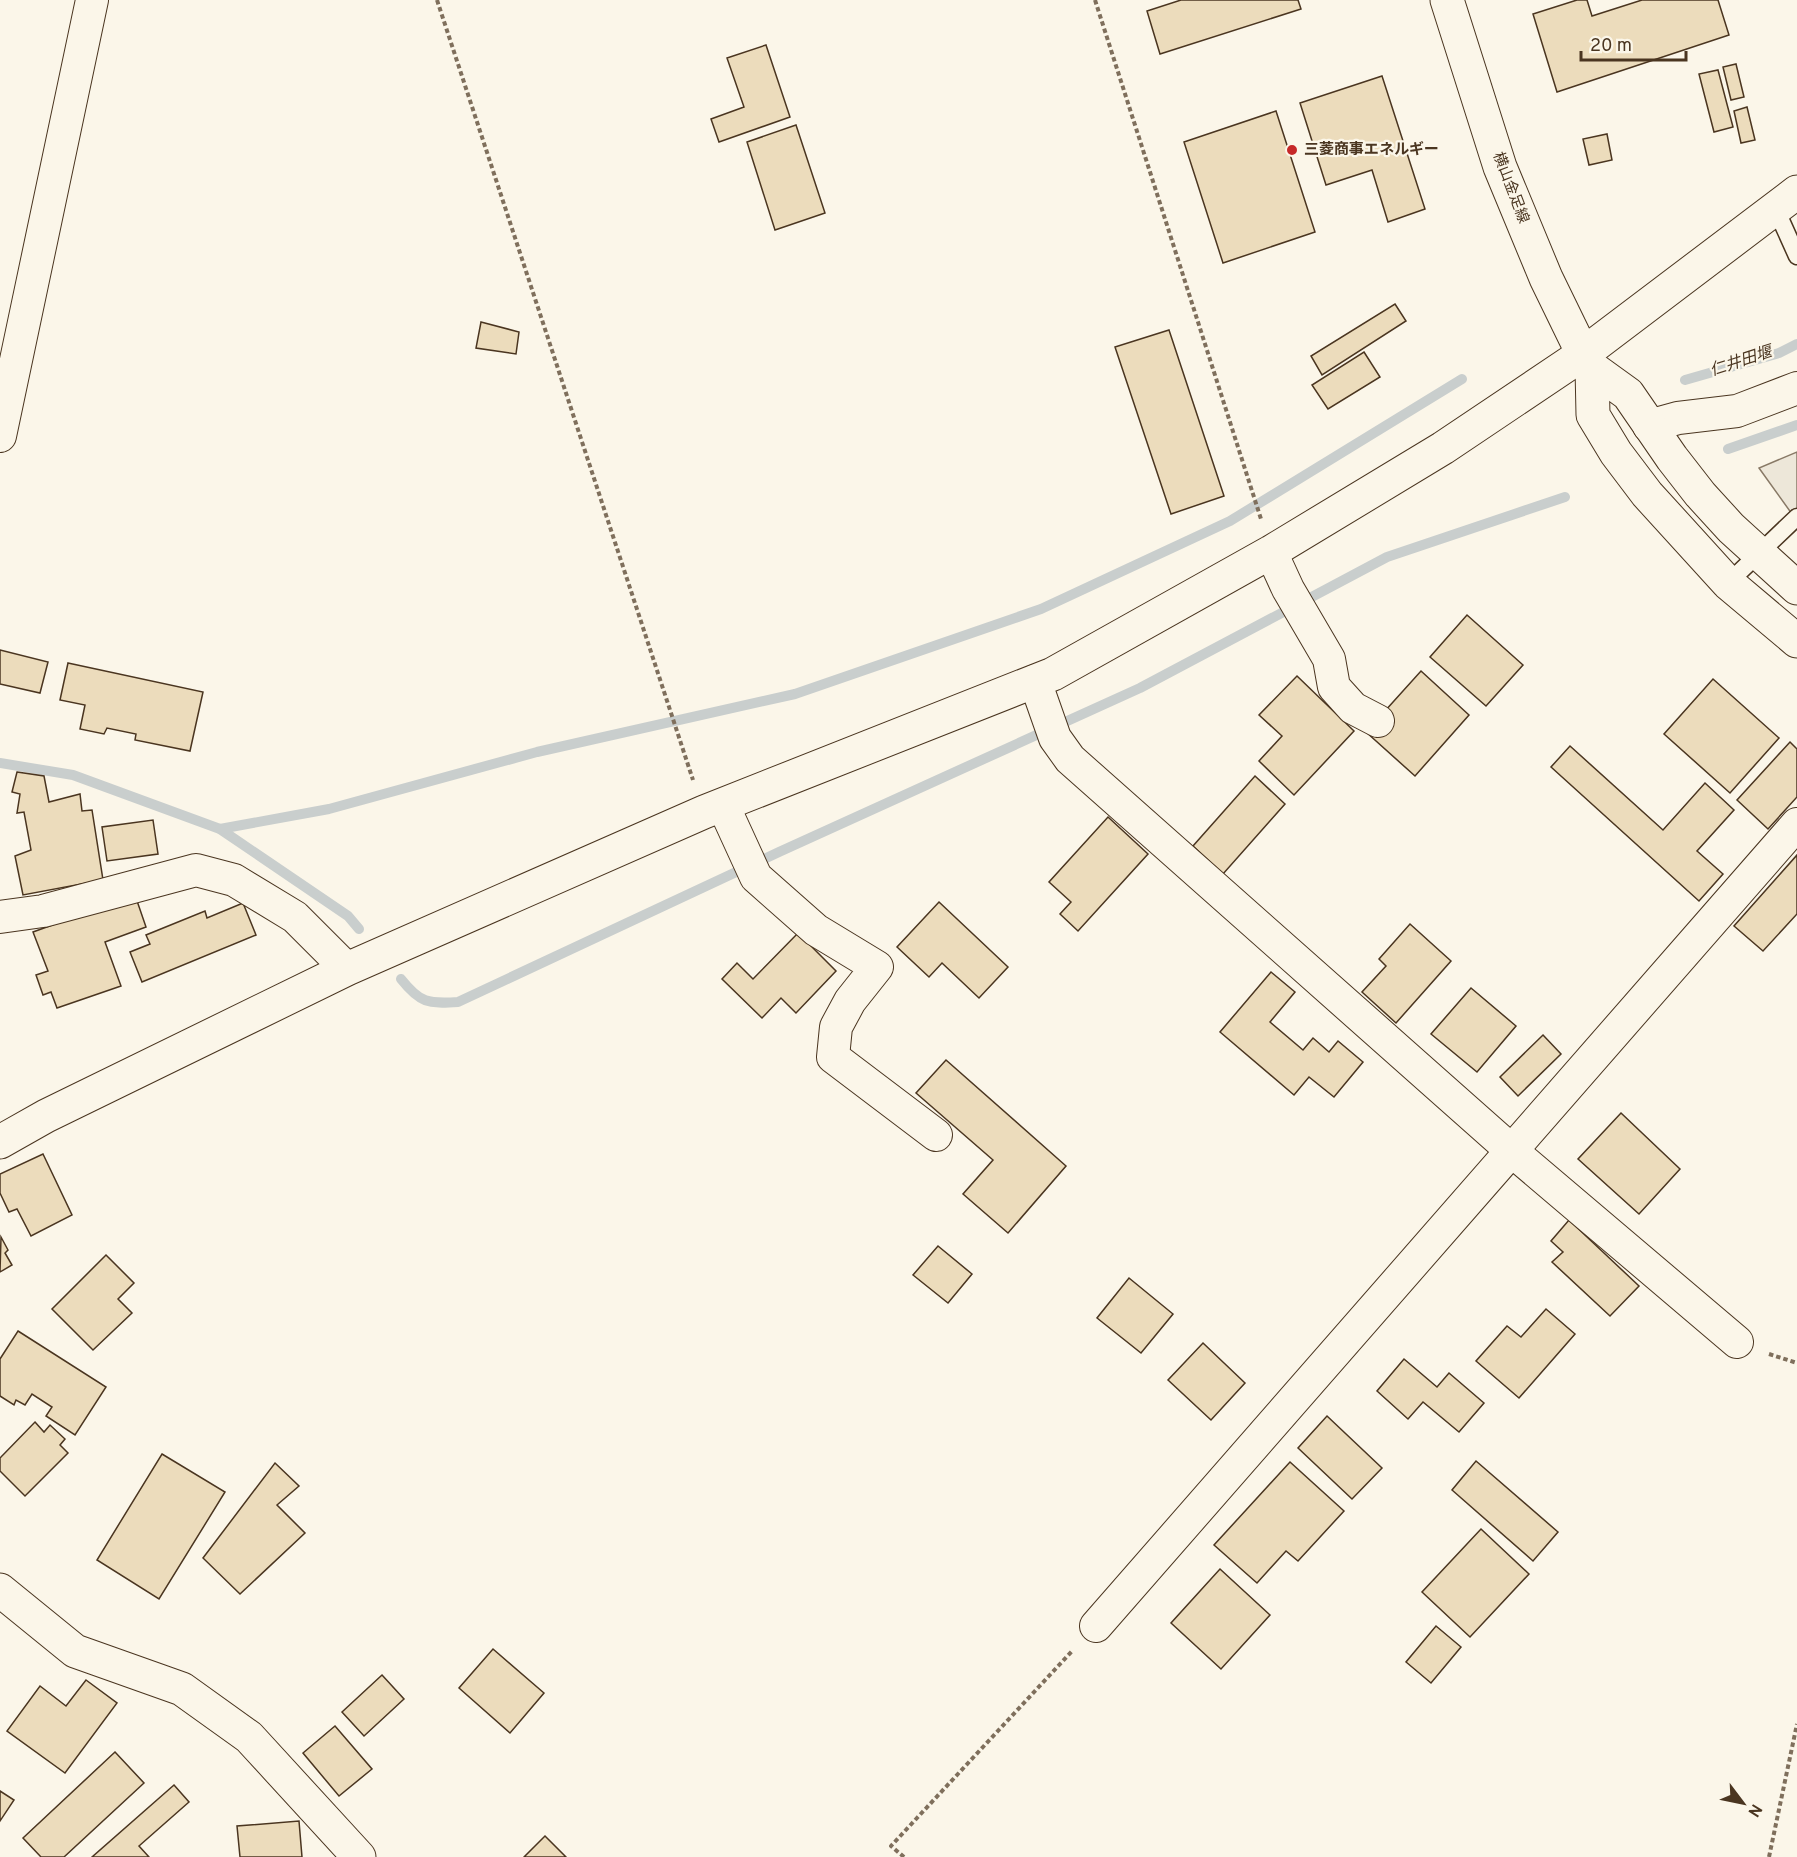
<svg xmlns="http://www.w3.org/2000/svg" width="1797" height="1857" viewBox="0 0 1797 1857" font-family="Overpass,'Noto Sans JP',sans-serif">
	<rect width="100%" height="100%" fill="#fbf6e9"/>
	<!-- parking -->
	<path fill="#ede7d9" stroke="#887966" stroke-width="1.5" d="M1797,452V521L1759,468Z"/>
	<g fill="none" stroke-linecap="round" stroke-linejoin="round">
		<!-- stream -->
		<g stroke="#c9cecd" stroke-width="10">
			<path d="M1685,380L1779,353L1797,344"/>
			<path d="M1728,449L1797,425"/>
			<path d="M0,763L73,775L220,829L348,916L359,929"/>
			<path d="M220,829L329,809L537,752L795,694L1041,609L1230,521L1462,379"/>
			<path d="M401,979C420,1003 428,1004 458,1002L779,852L1140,688L1387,557L1565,497"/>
		</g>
	</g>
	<!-- building -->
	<g fill="#ecdcbc" stroke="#4a3520" stroke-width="1.5">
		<path d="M1181,0H1298L1301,9L1160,54L1147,11Z"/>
		<path d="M1577,0H1587L1592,16L1642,0H1718L1729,35L1557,92L1533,14Z"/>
		<path d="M766,45L790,117L719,142L711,119L744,107L727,58Z"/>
		<path d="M1736,64L1744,97L1731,100L1723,67Z"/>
		<path d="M1718,70L1733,127L1714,132L1699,74Z"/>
		<path d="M1382,76L1425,209L1388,222L1372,170L1326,185L1300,103Z"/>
		<path d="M1747,107L1755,140L1741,143L1734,111Z"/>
		<path d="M1276,111L1315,232L1223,263L1184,142Z"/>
		<path d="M796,125L825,213L775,230L747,142Z"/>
		<path d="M1607,134L1612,160L1589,165L1583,139Z"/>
		<path d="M1395,304L1406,321L1322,375L1311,356Z"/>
		<path d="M481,322L519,332L516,354L476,348Z"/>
		<path d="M1169,330L1224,496L1171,514L1115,347Z"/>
		<path d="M1364,352L1380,377L1328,409L1312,385Z"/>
		<path d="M1467,615L1523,665L1486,706L1430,657Z"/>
		<path d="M0,650L48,662L40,693L0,684Z"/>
		<path d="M68,663L203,692L190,751L135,740L136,734L107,728L104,734L80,729L85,705L60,700Z"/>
		<path d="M1421,671L1469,715L1415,776L1366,732Z"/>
		<path d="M1297,676L1354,731L1294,795L1259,761L1282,736L1259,715Z"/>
		<path d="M1713,679L1779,738L1730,793L1664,734Z"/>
		<path d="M1790,742L1797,749V797L1768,829L1737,800Z"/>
		<path d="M1570,746L1663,830L1705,783L1734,810L1697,851L1723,874L1699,901L1551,767Z"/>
		<path d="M17,772L44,776L49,802L80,794L82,811L92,810L103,880L23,895L15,856L31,850L24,812L17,813L20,794L12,792Z"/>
		<path d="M1255,776L1285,804L1223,874L1193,846Z"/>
		<path d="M1108,817L1148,854L1078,931L1060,914L1071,902L1049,882Z"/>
		<path d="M153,820L158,854L107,861L102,827Z"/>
		<path d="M1797,855V914L1763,951L1734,926Z"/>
		<path d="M135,895L146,927L105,942L121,986L57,1008L51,992L43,995L36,975L48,971L33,932Z"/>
		<path d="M939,902L1008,967L979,998L942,963L929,977L897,947Z"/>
		<path d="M243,903L256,935L142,982L130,952L150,944L146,935L205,911L207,918Z"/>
		<path d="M1410,924L1451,961L1396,1023L1362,992L1386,966L1379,959Z"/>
		<path d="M798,933L836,971L796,1013L781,998L762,1018L722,979L737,963L753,979Z"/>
		<path d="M1271,972L1295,992L1270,1022L1303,1050L1313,1038L1329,1052L1338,1041L1363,1062L1334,1097L1309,1077L1294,1095L1220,1032Z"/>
		<path d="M1471,988L1516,1026L1477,1072L1431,1034Z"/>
		<path d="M1543,1035L1561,1054L1518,1096L1500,1077Z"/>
		<path d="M946,1060L1066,1166L1008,1233L963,1194L993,1160L916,1093Z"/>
		<path d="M1621,1113L1680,1169L1639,1214L1578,1159Z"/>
		<path d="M43,1154L72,1215L31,1236L17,1209L9,1212L0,1193V1174Z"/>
		<path d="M1569,1220L1639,1286L1610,1316L1552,1262L1563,1252L1551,1241Z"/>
		<path d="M1,1237L8,1250L5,1253L12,1265L0,1272Z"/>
		<path d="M938,1246L972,1274L948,1303L913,1275Z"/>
		<path d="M106,1255L134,1283L118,1299L132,1313L93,1350L52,1309Z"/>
		<path d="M1129,1278L1173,1314L1141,1353L1097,1318Z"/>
		<path d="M1546,1309L1575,1334L1519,1398L1476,1361L1507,1326L1521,1337Z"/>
		<path d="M18,1331L106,1387L75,1435L46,1416L52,1407L32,1394L25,1405L16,1400L14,1405L0,1396V1359Z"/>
		<path d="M1203,1343L1245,1383L1211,1420L1168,1380Z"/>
		<path d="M1404,1359L1437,1387L1449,1373L1484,1403L1459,1432L1423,1402L1408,1419L1377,1391Z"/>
		<path d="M1327,1416L1382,1468L1352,1499L1298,1448Z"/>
		<path d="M35,1422L44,1432L50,1425L65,1439L60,1445L68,1453L25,1496L0,1471V1458Z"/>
		<path d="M162,1454L225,1492L159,1599L97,1560Z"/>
		<path d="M1476,1461L1558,1532L1533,1561L1452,1490Z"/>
		<path d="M1290,1462L1344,1511L1298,1561L1286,1551L1257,1583L1214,1545Z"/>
		<path d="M275,1463L299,1486L277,1505L305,1533L240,1594L203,1558Z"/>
		<path d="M1481,1529L1529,1574L1470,1637L1422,1592Z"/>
		<path d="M1220,1569L1270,1615L1221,1669L1171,1623Z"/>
		<path d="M1436,1626L1461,1647L1431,1683L1406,1662Z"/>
		<path d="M493,1649L544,1693L510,1733L459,1688Z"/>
		<path d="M382,1675L404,1699L364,1736L342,1712Z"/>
		<path d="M86,1680L117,1703L65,1773L7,1731L40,1686L66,1706Z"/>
		<path d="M335,1726L372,1769L339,1796L303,1753Z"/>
		<path d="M115,1752L144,1783L64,1857H41L23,1838Z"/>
		<path d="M174,1785L189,1802L139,1846L149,1857H92Z"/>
		<path d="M0,1791L14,1800L0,1821Z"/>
		<path d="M299,1821L302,1857H240L237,1826Z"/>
		<path d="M545,1836L566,1857H524Z"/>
	</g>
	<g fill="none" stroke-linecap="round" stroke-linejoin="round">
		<defs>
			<g id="service">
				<path d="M1775,207L1797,256"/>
				<path d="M1728,583L1797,517"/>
			</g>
			<g id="minor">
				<path d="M1649,426L1678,418L1737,411L1797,388"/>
				<path d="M0,436L92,0"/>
				<path d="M1271,552L1288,589L1329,659L1334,687L1353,708L1378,721"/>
				<path d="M1035,681L1055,738L1070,759L1512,1151L1737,1342"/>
				<path d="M723,805L756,877L816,930L877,967L850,1001L836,1027L833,1057L936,1135"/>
				<path d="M0,917L43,911L196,870L234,880L295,917L347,969"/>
				<path d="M1096,1626L1797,824"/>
			</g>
			<g id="tertiary">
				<path d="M0,1142L46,1116L347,969L704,812L1053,674L1271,552L1443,448L1583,354L1797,192"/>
				<path d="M0,1590L75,1651L182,1689L249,1737L359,1857"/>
			</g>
			<g id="primary">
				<path d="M1447,0L1500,167L1546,278L1583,354L1592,368L1628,394L1672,458L1700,494L1731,528L1797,588"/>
				<path d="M1592,368L1593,415L1616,453L1647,494L1728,583L1797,641"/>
			</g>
		</defs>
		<!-- service casing -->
		<use href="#service" stroke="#4a3520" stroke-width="19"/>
		<!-- minor casing -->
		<use href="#minor" stroke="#4a3520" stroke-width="34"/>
		<!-- tertiary casing -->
		<use href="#tertiary" stroke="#4a3520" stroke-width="35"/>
		<!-- primary casing -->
		<use href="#primary" stroke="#4a3520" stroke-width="35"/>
		<!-- path -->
		<g stroke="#7f6f5c" stroke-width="4" stroke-dasharray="4.5 3" stroke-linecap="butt">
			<path d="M437,0L693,780"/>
			<path d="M1095,0L1261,519"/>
			<path d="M1769,1354L1797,1363"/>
			<path d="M904,1857L891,1846L1073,1650"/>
			<path d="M1769,1857L1797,1724"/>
		</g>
		<!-- service -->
		<use href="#service" stroke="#fbf6e9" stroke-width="16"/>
		<!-- minor -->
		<use href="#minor" stroke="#fbf6e9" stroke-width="32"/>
		<!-- tertiary -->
		<use href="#tertiary" stroke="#fbf6e9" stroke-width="33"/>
		<!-- primary -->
		<use href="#primary" stroke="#fbf6e9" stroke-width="33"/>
	</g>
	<!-- markers -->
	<circle fill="#c62828" stroke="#fbf6e9" stroke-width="2" cx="1292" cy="150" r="6"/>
	<g text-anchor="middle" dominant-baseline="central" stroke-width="4.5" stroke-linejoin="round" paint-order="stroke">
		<!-- poi labels -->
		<g font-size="15" font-weight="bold" fill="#4a3520" stroke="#fbf6e9" text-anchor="start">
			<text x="1304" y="150">三菱商事エネルギー</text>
		</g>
		<!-- street labels -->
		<g font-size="15" fill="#4a3520" stroke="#fbf6e9">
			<text transform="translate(1510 188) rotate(69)">横山金足線</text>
		</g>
		<!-- water labels -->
		<g font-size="16" font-style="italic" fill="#4a3520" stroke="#fbf6e9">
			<text transform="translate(1741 362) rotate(-18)">仁井田堰</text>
		</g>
	</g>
	<!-- north arrow -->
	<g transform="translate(1743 1803) rotate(122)" stroke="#fbf6e9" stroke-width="4.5" paint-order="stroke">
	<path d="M0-4.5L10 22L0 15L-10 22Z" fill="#4a3520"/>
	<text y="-9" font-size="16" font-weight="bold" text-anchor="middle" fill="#4a3520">N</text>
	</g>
	<!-- scale -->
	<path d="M1581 51v9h105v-9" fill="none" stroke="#4a3520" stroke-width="3"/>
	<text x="1590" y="51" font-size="18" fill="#4a3520" stroke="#fbf6e9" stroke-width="4.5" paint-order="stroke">20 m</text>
</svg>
